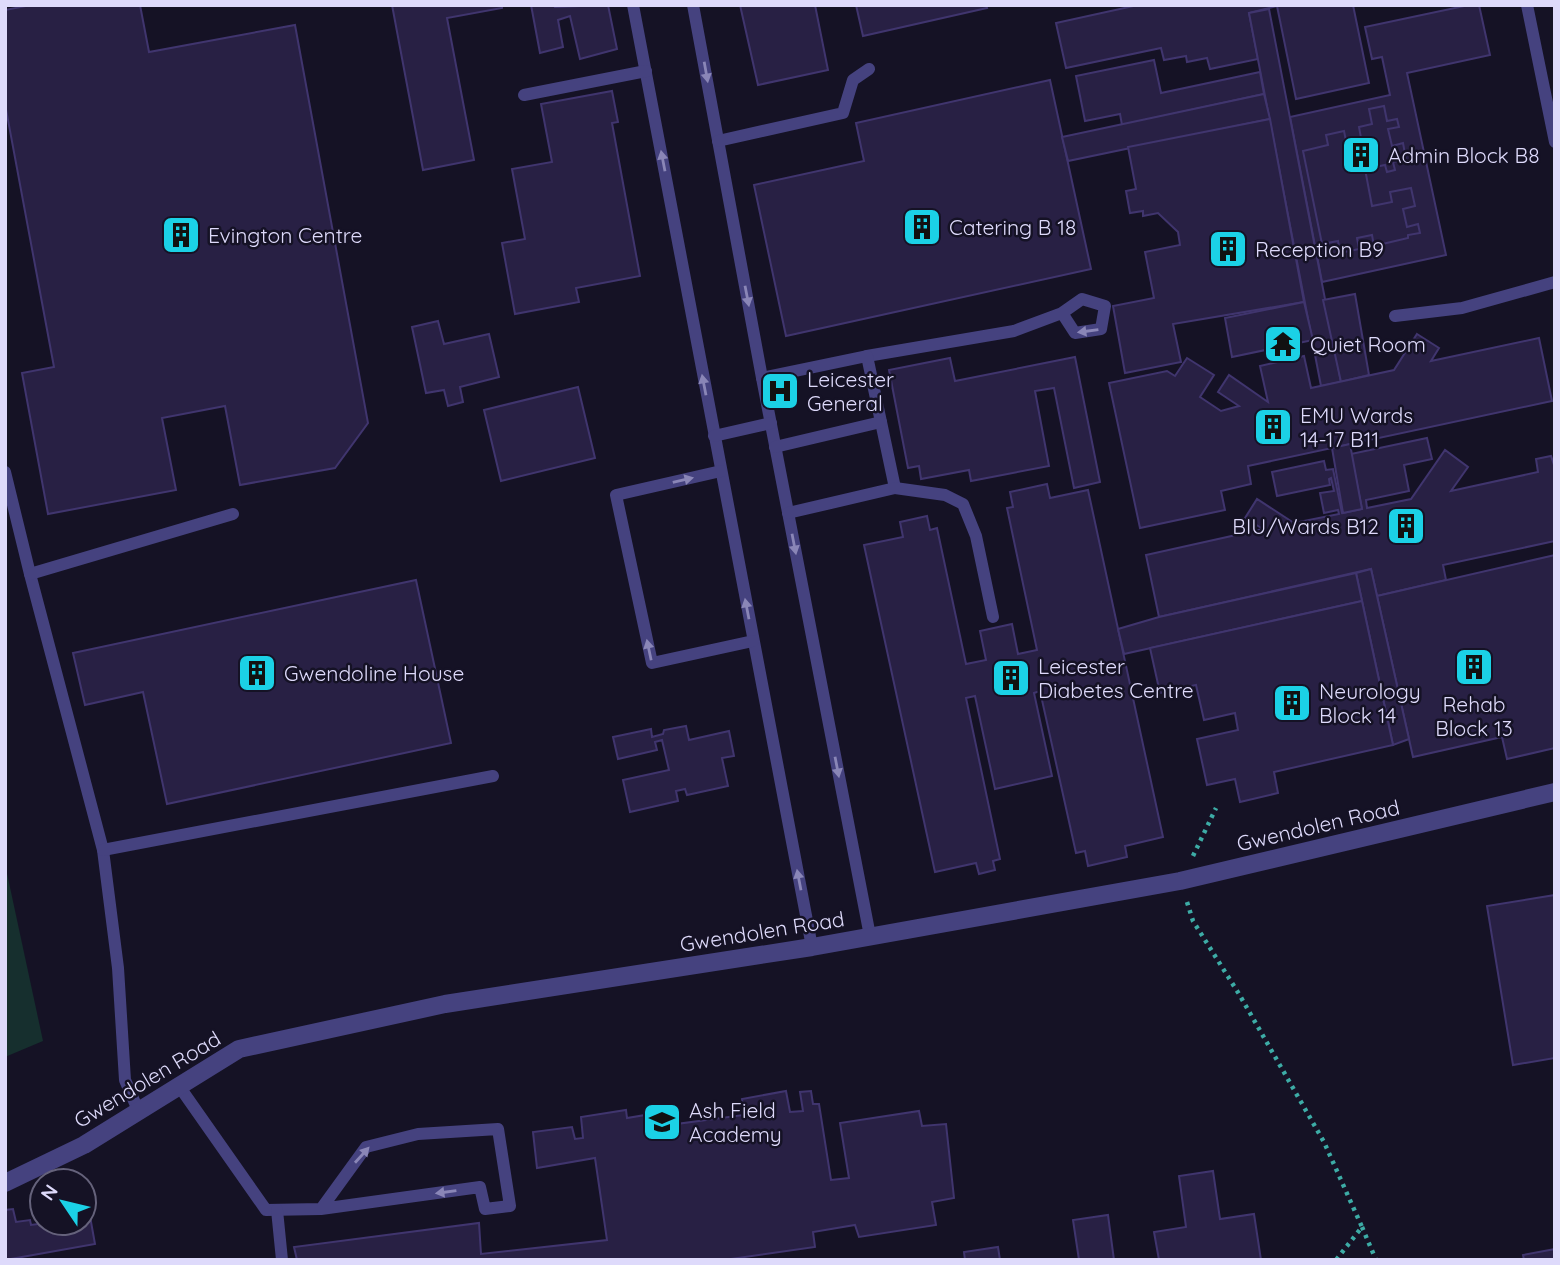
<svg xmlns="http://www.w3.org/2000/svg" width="1560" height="1265" viewBox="0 0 1560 1265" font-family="Quicksand,sans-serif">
	<rect width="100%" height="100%" fill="#151225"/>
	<!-- green -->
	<path fill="#162f2e" d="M5,864L43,1041L5,1057Z"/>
	<!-- building -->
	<g fill="#282044" stroke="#40356e" stroke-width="2">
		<path d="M31,5H140L149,52L295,25L368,423L335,468L240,485L225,406L162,418L176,490L48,514L22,373L54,367L5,104V10Z"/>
		<path d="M392,5H502V8L447,18L474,160L423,170Z"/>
		<path d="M531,5H554L555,7L608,5L617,49L580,59L570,16L558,20L563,47L540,53Z"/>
		<path d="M740,5H815L828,70L758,85Z"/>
		<path d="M856,5H986L987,8L863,36Z"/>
		<path d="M1138,5H1353L1369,83L1296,99L1277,6L1249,13L1258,59L1210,69L1207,58L1187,62L1186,56L1164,60L1161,48L1066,68L1056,23Z"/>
		<path d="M1469,5H1479L1490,55L1407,73L1446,255L1322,282L1290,117L1390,95L1382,57L1372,59L1365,27Z"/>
		<path d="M1269,9L1341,382L1321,386L1249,13Z"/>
		<path d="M1154,60L1161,93L1260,72L1264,94L1122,125L1120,114L1085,121L1076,76Z"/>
		<path d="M1050,80L1091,269L786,336L754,185L864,161L856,123Z"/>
		<path d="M612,91L618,122L612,123L640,276L576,288L579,302L515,314L502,243L525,239L512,169L552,162L541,104Z"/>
		<path d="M1264,94L1270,119L1068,161L1062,137Z"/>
		<path d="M1384,106L1387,121L1397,119L1399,127L1388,129L1392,146L1403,143L1406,159L1393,162L1395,170L1387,172L1385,165L1365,169L1372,206L1392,202L1390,192L1411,188L1415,206L1403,209L1407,227L1418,224L1420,233L1408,235V238L1374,246L1372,235L1357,238L1359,249L1340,253L1338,241L1322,244L1303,151L1328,145L1326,135L1344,131L1346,141L1361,138L1359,127L1372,124L1369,109Z"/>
		<path d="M1270,119L1304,302L1173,324L1181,362L1125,373L1113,306L1154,298L1145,252L1180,245L1178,232L1158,213L1143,216V211L1130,213L1126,191L1136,189L1128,147Z"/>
		<path d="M1355,294L1369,375L1341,382L1323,300Z"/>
		<path d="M1304,302L1313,340L1232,357L1225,318Z"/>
		<path d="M438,321L444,344L489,334L499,377L460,387L463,402L448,406L444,390L426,393L412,327Z"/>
		<path d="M1417,334L1439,348L1431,361L1539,338L1552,401L1248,466L1251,484L1221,491L1225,510L1140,528L1109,383L1167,371L1175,376L1187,358L1214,375L1200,397L1221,411L1239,406L1218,392L1229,375L1268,402L1260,366L1304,356L1311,388L1394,370Z"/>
		<path d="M1075,357L1100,482L1074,488L1054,388L1035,391L1049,466L971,481L969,470L921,479L919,466L908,468L889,370L950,358L955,381Z"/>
		<path d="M578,387L595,458L501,481L484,410Z"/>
		<path d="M1427,438L1432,459L1404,465L1409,491L1366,500L1367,508L1411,499L1445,450L1468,467L1451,491L1538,472L1536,459L1551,456L1555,468V541L1443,565L1446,580L1377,596L1371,569L1159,617L1146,555L1263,529L1245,518L1257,499L1294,523L1339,514L1338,510L1324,513L1320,493L1334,491L1331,478L1329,479L1330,485L1277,496L1272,472L1324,461L1326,470L1333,469L1342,513L1362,509L1351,454Z"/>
		<path d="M1350,444L1362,509L1343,513L1332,448Z"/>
		<path d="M1047,484L1050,498L1088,490L1163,837L1125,846L1127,857L1088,866L1085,851L1076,853L1040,691L1034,693L1052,776L995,789L975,696L966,698L1000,859L993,861L995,870L979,874L976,863L935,872L864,545L903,537L900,522L927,516L930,530L937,528L966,664L986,660L980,631L1012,624L1018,654L1037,650L1007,508L1013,507L1010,492Z"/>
		<path d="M1555,555V748L1507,759L1502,737L1413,757L1377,596Z"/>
		<path d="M1371,569L1409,739L1393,745L1356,573Z"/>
		<path d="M1356,573L1362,601L1124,654L1118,629L1159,617Z"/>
		<path d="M416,580L451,743L167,804L143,692L85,705L73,653Z"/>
		<path d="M1362,601L1393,745L1274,772L1278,793L1240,802L1235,779L1207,785L1197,739L1238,730L1235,713L1204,720L1196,685L1160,693L1150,648Z"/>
		<path d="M686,726L689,740L729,731L734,756L722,758L728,786L687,795L685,789L676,791L678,801L630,812L623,780L669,770L662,740L655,742L657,750L618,759L613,737L651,729L652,737L663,734L664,730Z"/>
		<path d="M1555,895V1058L1513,1065L1487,906Z"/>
		<path d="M786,1091L790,1112L803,1111L800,1092L811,1091L813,1104H819L831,1180L849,1178L840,1123L919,1111L922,1126L946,1124L954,1198L932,1202L936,1225L859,1237L855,1225L813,1232L815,1247L724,1260H297L294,1247L479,1223L481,1254L607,1240L595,1158L537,1168L533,1132L572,1127L575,1139L583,1138L581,1117L626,1110L627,1118L675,1110L676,1124L744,1115L742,1099Z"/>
		<path d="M1213,1171L1220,1219L1254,1214L1261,1260H1159L1154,1232L1186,1227L1179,1176Z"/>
		<path d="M84,1183L95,1244L5,1260V1210L13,1209L16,1222L30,1220L31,1225L46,1223H84Z"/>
		<path d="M1108,1215L1114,1260H1079L1073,1220Z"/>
		<path d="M998,1247L1000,1260H965L964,1252Z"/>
		<path d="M1555,1249V1260H1524L1523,1255Z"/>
	</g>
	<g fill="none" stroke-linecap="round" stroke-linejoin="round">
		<!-- path -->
		<g stroke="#3daca6" stroke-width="4.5" stroke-dasharray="3.5 5" stroke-linecap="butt">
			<path d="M1193,856L1216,808"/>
			<path d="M1187,902L1193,921L1239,994L1324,1142L1362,1227L1336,1260"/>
			<path d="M1362,1227L1376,1260"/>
		</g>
		<!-- service -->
		<g stroke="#45427f" stroke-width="12">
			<path d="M633,5L812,947"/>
			<path d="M693,5L762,378L870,936"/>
			<path d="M1527,5L1555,142"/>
			<path d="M524,95L646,71"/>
			<path d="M718,141L843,113L853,80L869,69"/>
			<path d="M1395,316L1462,308L1555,282"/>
			<path d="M867,356L1014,331L1062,313L1082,299L1105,306L1101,329L1075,333L1062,313"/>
			<path d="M762,378L867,356L895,488L788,513"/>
			<path d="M714,436L771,423"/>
			<path d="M775,447L881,422"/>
			<path d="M721,471L616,495L652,663L753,641"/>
			<path d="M5,472L30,574L103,850L118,968L125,1080L138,1110"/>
			<path d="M895,488L945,495L963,504L976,536L993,617"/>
			<path d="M30,574L233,514"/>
			<path d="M103,850L493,776"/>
			<path d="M179,1086L266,1210L321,1209L480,1187L485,1209L510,1206L498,1129L418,1134L366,1147L321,1209"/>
			<path d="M277,1210L282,1260"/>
		</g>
		<!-- minor -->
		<path stroke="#45427f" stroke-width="18" d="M5,1183L84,1145L239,1049L445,1004L812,947L1180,881L1555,792"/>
	</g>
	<!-- one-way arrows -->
	<defs><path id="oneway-solid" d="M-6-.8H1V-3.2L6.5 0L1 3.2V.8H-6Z" transform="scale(1.75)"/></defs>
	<g fill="#8a86b7">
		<use href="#oneway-solid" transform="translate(706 72) rotate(80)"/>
		<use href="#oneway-solid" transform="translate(663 161) rotate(-101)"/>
		<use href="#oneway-solid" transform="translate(747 296) rotate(79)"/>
		<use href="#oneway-solid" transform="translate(1088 331) rotate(172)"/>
		<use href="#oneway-solid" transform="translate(704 385) rotate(-101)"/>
		<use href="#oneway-solid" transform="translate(683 480) rotate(-13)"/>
		<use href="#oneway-solid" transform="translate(794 544) rotate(79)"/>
		<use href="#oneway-solid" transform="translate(747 609) rotate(-101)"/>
		<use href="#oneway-solid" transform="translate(649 650) rotate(-102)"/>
		<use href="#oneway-solid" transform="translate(837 767) rotate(79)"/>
		<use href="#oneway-solid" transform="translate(799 880) rotate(-101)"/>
		<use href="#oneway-solid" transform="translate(362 1155) rotate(-48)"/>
		<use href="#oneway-solid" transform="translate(446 1192) rotate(172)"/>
	</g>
	<!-- icons -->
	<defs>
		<symbol id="building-square" viewBox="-11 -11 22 22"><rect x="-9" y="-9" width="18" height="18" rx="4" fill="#1bd1e6" stroke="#151225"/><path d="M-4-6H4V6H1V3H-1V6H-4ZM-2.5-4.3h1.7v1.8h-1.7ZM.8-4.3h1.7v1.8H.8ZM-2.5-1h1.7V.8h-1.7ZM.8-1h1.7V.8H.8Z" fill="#111"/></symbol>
		<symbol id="temple-square" viewBox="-11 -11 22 22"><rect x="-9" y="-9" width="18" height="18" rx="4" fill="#1bd1e6" stroke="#151225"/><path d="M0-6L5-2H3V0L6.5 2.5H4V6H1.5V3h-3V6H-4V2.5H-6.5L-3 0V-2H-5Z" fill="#111"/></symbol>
		<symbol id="hospital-square" viewBox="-11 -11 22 22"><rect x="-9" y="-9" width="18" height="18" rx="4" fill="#1bd1e6" stroke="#151225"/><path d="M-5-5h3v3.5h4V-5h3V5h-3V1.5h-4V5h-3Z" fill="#111"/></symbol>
		<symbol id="school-square" viewBox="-11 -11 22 22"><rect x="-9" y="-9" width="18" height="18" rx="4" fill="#1bd1e6" stroke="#151225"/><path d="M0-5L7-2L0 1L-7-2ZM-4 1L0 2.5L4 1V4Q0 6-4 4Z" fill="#111"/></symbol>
	</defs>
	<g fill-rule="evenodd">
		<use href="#building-square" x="1339" y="133" width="44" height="44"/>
		<use href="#building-square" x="900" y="205" width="44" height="44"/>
		<use href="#building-square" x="159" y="213" width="44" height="44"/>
		<use href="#building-square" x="1206" y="227" width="44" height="44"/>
		<use href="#temple-square" x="1261" y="322" width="44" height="44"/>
		<use href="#hospital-square" x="758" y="369" width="44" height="44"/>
		<use href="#building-square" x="1251" y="405" width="44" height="44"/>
		<use href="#building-square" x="1384" y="504" width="44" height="44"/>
		<use href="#building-square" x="1452" y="645" width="44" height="44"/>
		<use href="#building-square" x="235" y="651" width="44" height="44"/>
		<use href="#building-square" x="989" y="656" width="44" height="44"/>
		<use href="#building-square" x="1270" y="681" width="44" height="44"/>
		<use href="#school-square" x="640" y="1100" width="44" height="44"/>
	</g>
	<g text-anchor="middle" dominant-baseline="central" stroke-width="5" stroke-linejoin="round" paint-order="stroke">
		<!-- poi labels -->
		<g font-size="21" fill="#dedafb" stroke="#151225" text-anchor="start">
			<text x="1388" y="155">Admin Block B8</text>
			<text x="949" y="227">Catering B 18</text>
			<text x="208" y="235">Evington Centre</text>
			<text x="1255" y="249">Reception B9</text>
			<text x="1310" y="344">Quiet Room</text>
			<text x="807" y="379">Leicester<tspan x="807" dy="24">General</tspan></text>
			<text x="1300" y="415">EMU Wards<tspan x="1300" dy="24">14-17 B11</tspan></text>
			<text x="1379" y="526" text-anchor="end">BIU/Wards B12</text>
			<text x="1038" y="666">Leicester<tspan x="1038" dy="24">Diabetes Centre</tspan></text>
			<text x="284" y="673">Gwendoline House</text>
			<text x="1319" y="691">Neurology<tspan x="1319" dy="24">Block 14</tspan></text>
			<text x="1474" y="704" text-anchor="middle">Rehab<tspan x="1474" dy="24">Block 13</tspan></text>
			<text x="689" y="1110">Ash Field<tspan x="689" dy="24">Academy</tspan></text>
		</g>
		<!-- street labels -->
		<g font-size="21" fill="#dedafb" stroke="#151225">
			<text transform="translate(1318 825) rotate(-13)">Gwendolen Road</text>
			<text transform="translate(762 931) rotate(-9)">Gwendolen Road</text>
			<text transform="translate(147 1079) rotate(-31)">Gwendolen Road</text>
		</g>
	</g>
	<!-- border -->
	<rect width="1560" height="1265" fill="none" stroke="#dedafb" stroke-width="14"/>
	<!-- north arrow -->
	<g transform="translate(63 1202) rotate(305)"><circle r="33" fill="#151225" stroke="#65627b" stroke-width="2"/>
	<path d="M0-5L12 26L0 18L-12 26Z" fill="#1bd1e6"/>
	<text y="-10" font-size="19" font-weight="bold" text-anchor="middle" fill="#dedafb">N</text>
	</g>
</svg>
